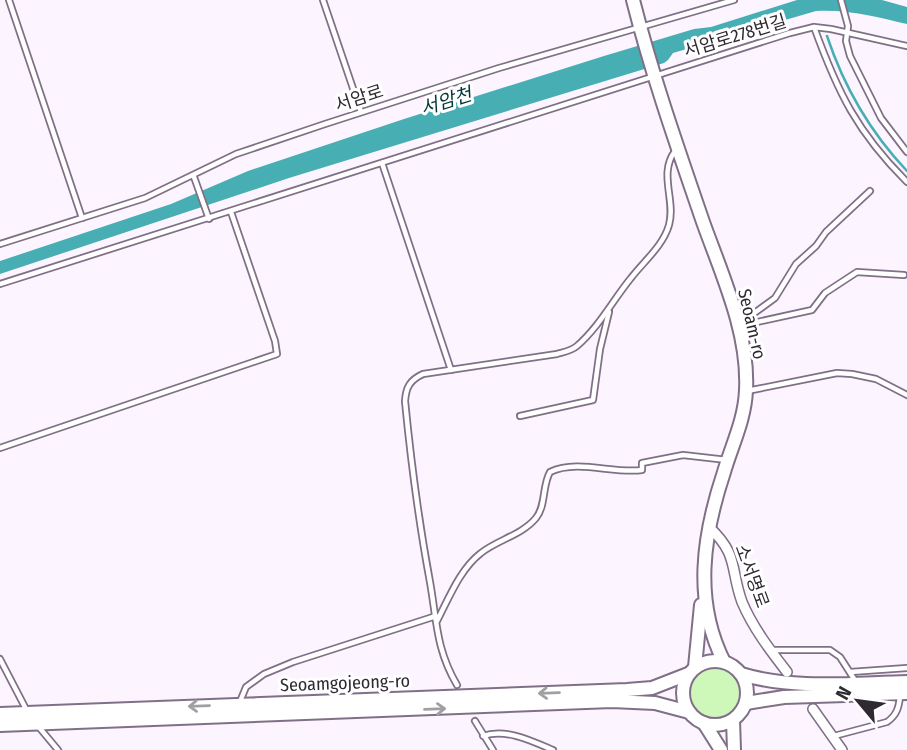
<svg xmlns="http://www.w3.org/2000/svg" width="907" height="750" viewBox="0 0 907 750" font-family="'Fira Sans Condensed','Noto Sans KR',sans-serif">
	<rect width="100%" height="100%" fill="#fcf4ff"/>
	<!-- green -->
	<circle fill="#cef7ba" cx="715" cy="693" r="24"/>
	<!-- water -->
	<path fill="#47afb4" d="M797,0H882L907,7V24C877,17 847,9 816,11L673,53L668,60L664,63L289,178L0,274V261L171,204L248,171L404,119L604,56L694,29L711,27Z"/>
	<g fill="none" stroke-linecap="round" stroke-linejoin="round">
		<!-- stream -->
		<path stroke="#47afb4" stroke-width="2.5" d="M827,36C844,87 870,132 907,171"/>
		<defs>
			<g id="lane">
				<path d="M9,0L82,218"/>
				<path d="M323,0L361,112"/>
				<path d="M841,0L848,26L846,41L850,56L881,118L907,152"/>
				<path d="M814,27C838,93 857,132 907,182"/>
				<path d="M382,163L451,370"/>
				<path d="M194,177L209,219"/>
				<path d="M0,244L145,198L236,154L325,124L499,68L734,0"/>
				<path d="M0,284L790,33L814,27L831,29L907,46"/>
				<path d="M737,320L753,314L775,298L796,264L816,246L826,232L870,191"/>
				<path d="M739,326L812,310L825,293L857,272L904,275"/>
				<path d="M747,391L837,373L852,374L876,379L907,395"/>
				<path d="M520,416L593,400L600,349L609,312"/>
				<path d="M0,448L277,354L275,341L231,212"/>
				<path d="M437,621C449,598 460,569 481,553C497,540 522,535 536,518C546,506 542,486 550,472C578,459 613,474 642,470V463L683,455L727,460"/>
				<path d="M772,650H830L840,657L856,682"/>
				<path d="M0,659L27,711"/>
				<path d="M850,672L907,668"/>
				<path d="M457,685C436,649 437,622 430,582C419,523 411,462 405,401C406,387 410,380 423,374L557,354C564,352 571,351 577,346C599,327 613,300 631,278C644,261 663,246 669,225C676,200 658,174 675,151"/>
				<path d="M239,704L246,687L264,674L293,662L436,616"/>
				<path d="M475,721L493,750"/>
				<path d="M38,726L58,750"/>
				<path d="M483,736C506,728 532,741 553,750"/>
				<path d="M834,736L887,722C897,715 899,707 900,696"/>
			</g>
			<g id="street">
				<path d="M709,527C739,555 730,569 742,602C753,628 770,650 787,672"/>
				<path d="M813,709L842,750"/>
			</g>
			<g id="secondary">
				<path d="M633,0C652,75 678,149 703,222C722,275 749,333 746,390C745,419 732,445 724,472C703,535 693,601 724,662"/>
				<circle cx="715" cy="693" r="32"/>
				<path d="M695,667L701,605"/>
				<path d="M741,674C794,690 852,683 907,682"/>
				<path d="M746,703L784,697L907,693"/>
				<path d="M0,714L627,690L652,688L688,674"/>
				<path d="M733,720L734,750"/>
				<path d="M704,723L721,750"/>
				<path d="M0,725L612,701L655,703L689,712"/>
			</g>
		</defs>
		<!-- lane casing -->
		<use href="#lane" stroke="#807087" stroke-width="8"/>
		<!-- street casing -->
		<use href="#street" stroke="#807087" stroke-width="12"/>
		<!-- secondary casing -->
		<use href="#secondary" stroke="#807087" stroke-width="16"/>
		<!-- lane -->
		<use href="#lane" stroke="#fff" stroke-width="4.5"/>
		<!-- street -->
		<use href="#street" stroke="#fff" stroke-width="9"/>
		<!-- secondary -->
		<use href="#secondary" stroke="#fff" stroke-width="12"/>
	</g>
	<!-- one-way arrows -->
	<defs><path id="oneway-shaft" d="M-6 0H5M1.5-3L5.5 0L1.5 3" fill="none" stroke-width="1.6" stroke-linecap="round" stroke-linejoin="round" transform="scale(1.75)"/></defs>
	<g stroke="#a19fa3">
		<use href="#oneway-shaft" transform="translate(549 693) rotate(178)"/>
		<use href="#oneway-shaft" transform="translate(199 706) rotate(178)"/>
		<use href="#oneway-shaft" transform="translate(435 709) rotate(-2)"/>
	</g>
	<g text-anchor="middle" dominant-baseline="central" stroke-width="6" stroke-linejoin="round" paint-order="stroke">
		<!-- street labels -->
		<g font-size="18" fill="#2f2932" stroke="#fff">
			<text transform="translate(735 36) rotate(-17)">서암로278번길</text>
			<text transform="translate(359 98) rotate(-18)">서암로</text>
			<text transform="translate(752 324) rotate(77)">Seoam-ro</text>
			<text transform="translate(752 576) rotate(70)">소서명로</text>
			<text transform="translate(345 683) rotate(-2)">Seoamgojeong-ro</text>
		</g>
		<!-- water labels -->
		<g font-size="19" font-style="italic" fill="#023638" stroke="#fff">
			<text transform="translate(446 101) rotate(-17)">서암천</text>
		</g>
	</g>
	<!-- north arrow -->
	<g transform="translate(858 701) rotate(299)" stroke="#ffffff" stroke-width="5" paint-order="stroke">
	<path d="M0-5L12 26L0 18L-12 26Z" fill="#2f2932"/>
	<text y="-10" font-size="19" font-weight="bold" text-anchor="middle" fill="#2f2932">N</text>
	</g>
</svg>
